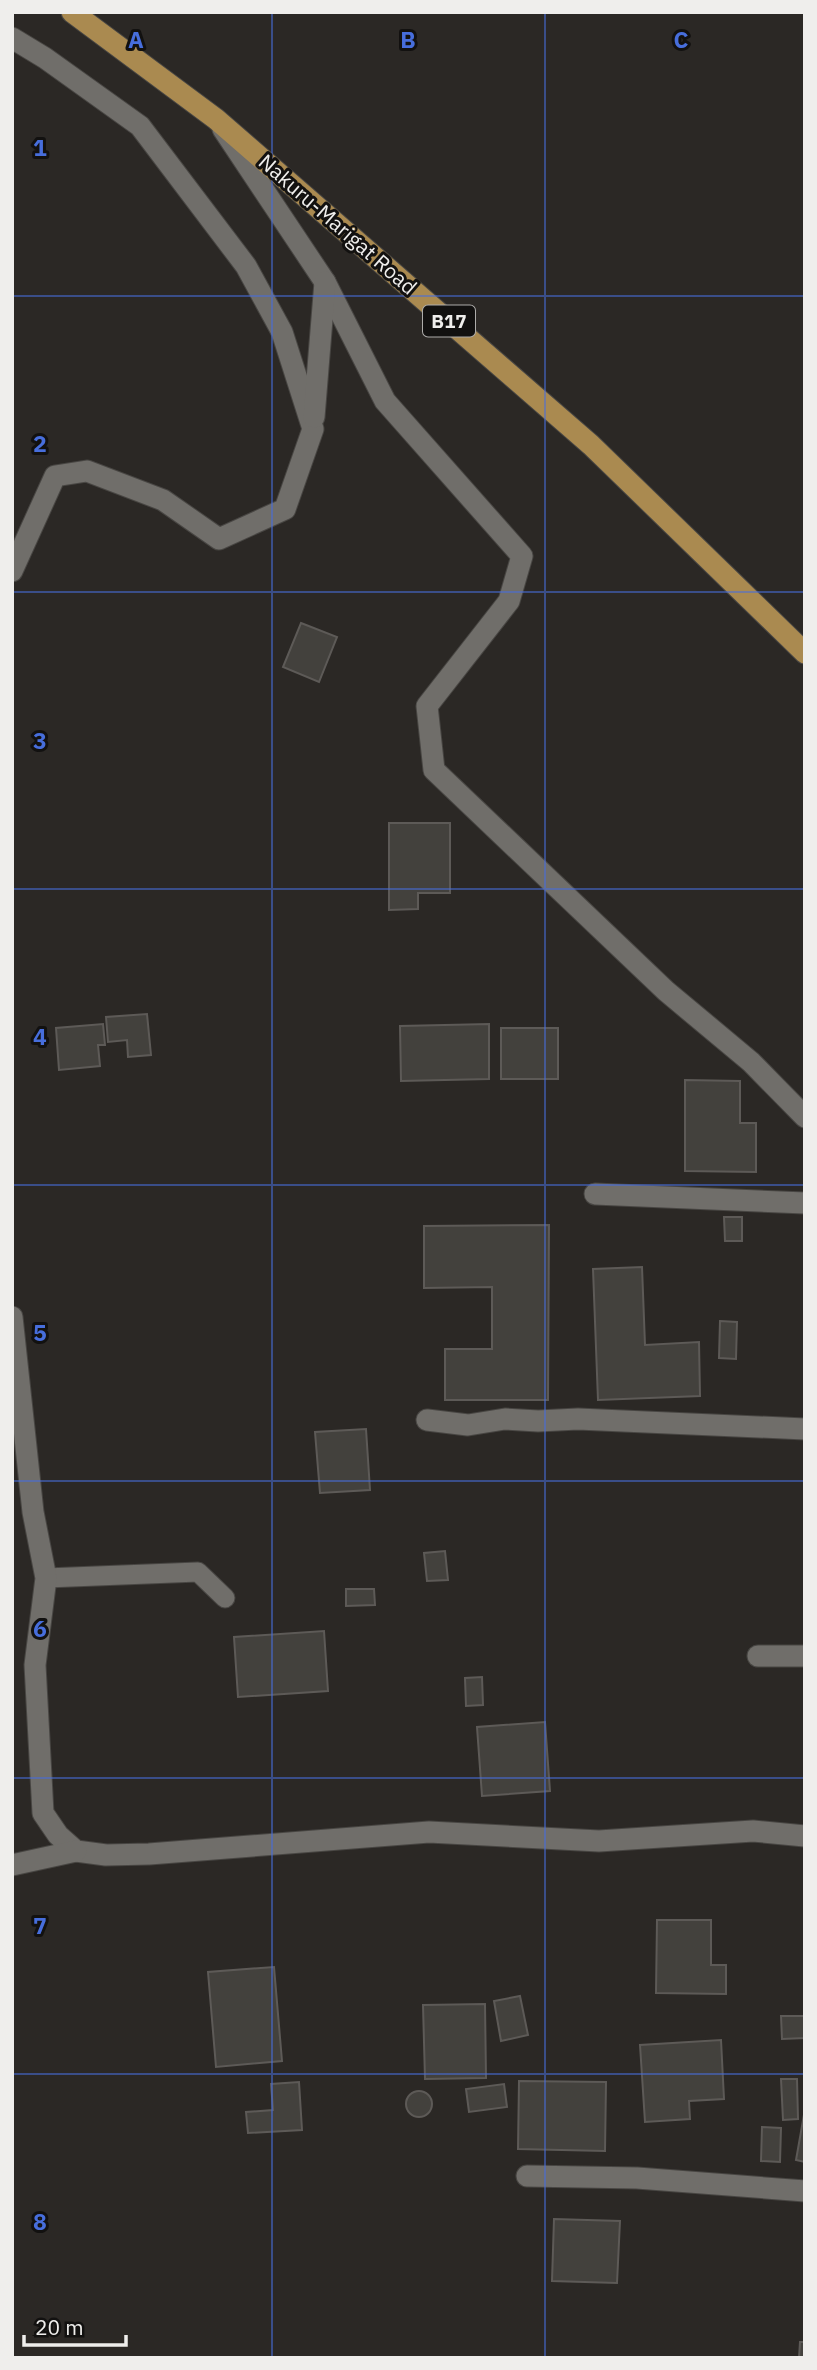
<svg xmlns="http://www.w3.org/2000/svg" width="817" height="2370" viewBox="0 0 817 2370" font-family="'IBM Plex Sans',sans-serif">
	<rect width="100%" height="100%" fill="#2b2825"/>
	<!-- building -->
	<g fill="#43413d" stroke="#5d5a57" stroke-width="2">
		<path d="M301,623L337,637L319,682L283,667Z"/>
		<path d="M389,823H450V893H418V909L389,910Z"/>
		<path d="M147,1014L151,1055L128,1057L127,1040L108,1042L106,1017Z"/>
		<path d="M103,1024L105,1045H98L100,1066L59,1070L56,1028Z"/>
		<path d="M489,1024V1079L401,1081L400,1026Z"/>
		<rect x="501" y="1028" width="57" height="51"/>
		<path d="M685,1080L740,1081V1123H756V1172L685,1171Z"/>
		<path d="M724,1217H742V1241H725Z"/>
		<path d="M549,1225L548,1400H445V1349H492V1287L424,1288V1226Z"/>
		<path d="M642,1267L645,1345L699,1342L700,1396L598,1400L593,1269Z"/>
		<path d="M720,1321L737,1322L736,1359L719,1358Z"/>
		<path d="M366,1429L370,1490L320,1493L315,1432Z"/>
		<path d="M445,1551L448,1580L427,1581L424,1553Z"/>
		<path d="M346,1589H374L375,1605L346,1606Z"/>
		<path d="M324,1631L328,1691L238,1697L234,1637Z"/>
		<path d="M482,1677L483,1705L466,1706L465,1678Z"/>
		<path d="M545,1722L550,1791L482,1796L477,1727Z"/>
		<path d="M657,1920H711V1965H726V1994L656,1993Z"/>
		<path d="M274,1967L282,2061L216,2067L208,1972Z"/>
		<path d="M520,1996L528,2035L501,2041L494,2001Z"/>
		<path d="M485,2004L486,2078L425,2079L423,2005Z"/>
		<path d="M781,2016H805V2038L782,2039Z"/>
		<path d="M721,2040L724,2099L689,2101L690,2119L645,2122L640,2045Z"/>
		<path d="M781,2079H797L798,2119L783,2120Z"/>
		<path d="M519,2081L606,2082L605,2151L518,2149Z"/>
		<path d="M299,2082L302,2130L248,2133L246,2112L273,2110L271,2084Z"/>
		<path d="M504,2084L507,2107L469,2112L466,2089Z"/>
		<circle cx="419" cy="2104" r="13"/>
		<path d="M805,2109V2162L796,2160Z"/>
		<path d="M762,2127L781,2128L780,2162L761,2161Z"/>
		<path d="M554,2219L620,2221L617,2283L552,2281Z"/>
		<path d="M800,2342H805V2358H799Z"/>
	</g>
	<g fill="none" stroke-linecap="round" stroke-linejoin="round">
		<defs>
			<path id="lane" d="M46,1578L198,1572L225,1598"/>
			<g id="street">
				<path d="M12,38L45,58L140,126L246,266L282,332L313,429L285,509L219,539L163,500L87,471L55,476L12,571"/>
				<path d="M223,129L325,282L385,401L522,556L509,601L427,706L434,770L666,991L751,1062L805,1117"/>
				<path d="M314,417L325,282"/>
				<path d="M595,1194L805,1203"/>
				<path d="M12,1317L33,1512L46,1578L35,1665L43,1813L58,1835L76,1851L106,1855L149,1854L429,1832L599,1841L753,1831L805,1836"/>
				<path d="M427,1420L468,1425L505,1419L538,1421L578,1419L805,1429"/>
				<path d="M758,1656H805"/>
				<path d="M12,1865L76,1851"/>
				<path d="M527,2176L637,2178L805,2191"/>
			</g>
			<path id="primary" d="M72,12L216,119L591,445L805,653"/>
		</defs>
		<!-- lane casing -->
		<use href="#lane" stroke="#484643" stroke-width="21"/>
		<!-- street casing -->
		<use href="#street" stroke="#484643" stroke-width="23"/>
		<!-- primary casing -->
		<use href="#primary" stroke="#484643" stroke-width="23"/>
		<!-- lane -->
		<use href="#lane" stroke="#706e6a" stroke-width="19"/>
		<!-- street -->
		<use href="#street" stroke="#706e6a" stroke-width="21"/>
		<!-- primary -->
		<use href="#primary" stroke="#aa8a50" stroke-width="21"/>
	</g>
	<!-- grid -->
	<path fill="none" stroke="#476edc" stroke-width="2" stroke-opacity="0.55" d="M272,12V2358M545,12V2358M12,296H805M12,592H805M12,889H805M12,1185H805M12,1481H805M12,1778H805M12,2074H805"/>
	<g text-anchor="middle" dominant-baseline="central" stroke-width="6" stroke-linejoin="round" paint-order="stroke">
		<!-- shield labels -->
		<rect fill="#121110" stroke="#adacaa" stroke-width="2" x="423" y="305.5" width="52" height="31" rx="5"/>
		<g font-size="19" font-weight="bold" fill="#efeeec">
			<text x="449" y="321">B17</text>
		</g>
		<!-- street labels -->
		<g font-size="21" fill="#efeeec" stroke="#121110">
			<text transform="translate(338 224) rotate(41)">Nakuru-Marigat Road</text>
		</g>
	</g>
	<g font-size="23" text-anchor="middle" font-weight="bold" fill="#476edc" stroke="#121110" stroke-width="6" stroke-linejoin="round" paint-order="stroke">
		<text x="136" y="48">A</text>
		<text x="408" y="48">B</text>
		<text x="681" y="48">C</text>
		<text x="40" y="156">1</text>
		<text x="40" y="452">2</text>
		<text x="40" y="749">3</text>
		<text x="40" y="1045">4</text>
		<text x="40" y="1341">5</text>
		<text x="40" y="1637">6</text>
		<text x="40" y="1934">7</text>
		<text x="40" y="2230">8</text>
	</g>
	<!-- border -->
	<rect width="817" height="2370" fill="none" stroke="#efeeec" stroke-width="28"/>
	<!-- scale -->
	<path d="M24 2335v10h102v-10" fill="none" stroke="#efeeec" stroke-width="3.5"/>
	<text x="35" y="2335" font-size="21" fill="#efeeec" stroke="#121110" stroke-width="5" paint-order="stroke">20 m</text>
</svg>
